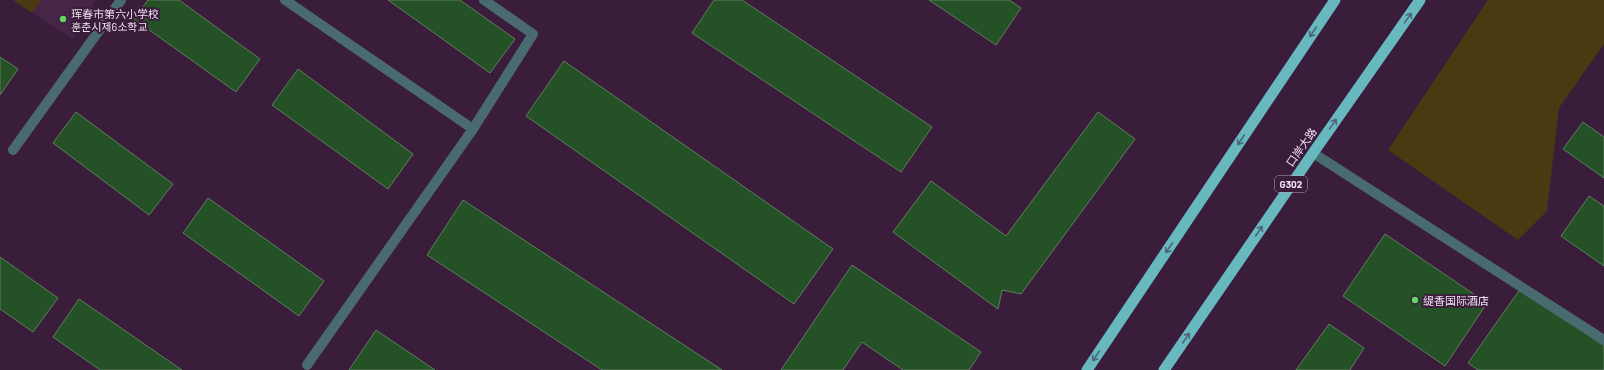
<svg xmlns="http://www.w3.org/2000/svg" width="1604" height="370" viewBox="0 0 1604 370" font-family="Barlow,'Noto Sans SC','Noto Sans KR',sans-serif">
	<rect width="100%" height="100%" fill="#391d3b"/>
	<!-- built -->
	<path fill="#452548" d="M13,0H96L72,39Z"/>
	<!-- green -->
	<g fill="#4b3911">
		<path d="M13,0H41L32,13Z"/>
		<path d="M1488,0H1604V44L1559,108L1547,211L1518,240L1388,150Z"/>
	</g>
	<!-- building -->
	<g fill="#255126" stroke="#5e7f5d">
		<path d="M148,0H179L260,59L236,92L134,19Z"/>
		<path d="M388,0H460L515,39L490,73Z"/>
		<path d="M714,0H742L932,127L901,172L692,33Z"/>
		<path d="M929,0H1009L1021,8L996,45Z"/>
		<path d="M0,57L18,69L0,95Z"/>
		<path d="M564,61L833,249L794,304L526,116Z"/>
		<path d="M298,69L413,154L388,189L272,105Z"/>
		<path d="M76,112L173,184L149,215L53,143Z"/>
		<path d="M1098,112L1135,139L1021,294L1002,290L998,309L893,232L931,181L1006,236Z"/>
		<path d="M1583,122L1604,137V178L1563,149Z"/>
		<path d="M1589,196L1604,206V266L1561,236Z"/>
		<path d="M208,198L324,281L299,316L183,233Z"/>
		<path d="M463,200L722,370H602L427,255Z"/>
		<path d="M1385,234L1487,303L1445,366L1343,296Z"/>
		<path d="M0,257L58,298L33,332L0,309Z"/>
		<path d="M852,265L981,352L969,370H903L862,342L843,370H781Z"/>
		<path d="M1521,288L1604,346V370H1478L1468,363Z"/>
		<path d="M79,299L182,370H100L53,337Z"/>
		<path d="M1329,324L1364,348L1350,370H1296Z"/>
		<path d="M376,330L435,370H349Z"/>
	</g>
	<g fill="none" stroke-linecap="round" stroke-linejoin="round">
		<!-- service -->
		<g stroke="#496a6e" stroke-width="10">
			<path d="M285,0L473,129"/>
			<path d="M13,150L121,0"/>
			<path d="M307,365L473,129L533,34L484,0"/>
		</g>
		<!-- minor -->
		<path stroke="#496a6e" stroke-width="10" d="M1313,153L1604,340"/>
		<!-- trunk -->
		<g stroke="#68b8c0" stroke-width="11">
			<path d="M1087,370L1335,0"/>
			<path d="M1164,370L1313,153L1420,0"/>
		</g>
	</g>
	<!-- one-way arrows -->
	<defs><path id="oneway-shaft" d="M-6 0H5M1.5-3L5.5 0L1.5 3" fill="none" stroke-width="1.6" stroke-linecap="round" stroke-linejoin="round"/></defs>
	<g stroke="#4e6377">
		<use href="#oneway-shaft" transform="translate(1408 18) rotate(-55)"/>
		<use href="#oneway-shaft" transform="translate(1313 32) rotate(124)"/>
		<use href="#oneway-shaft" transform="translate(1333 124) rotate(-55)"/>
		<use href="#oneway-shaft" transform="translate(1241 140) rotate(124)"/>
		<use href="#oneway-shaft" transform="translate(1259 231) rotate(-56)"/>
		<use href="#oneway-shaft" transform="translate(1169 248) rotate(124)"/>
		<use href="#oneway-shaft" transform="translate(1186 338) rotate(-56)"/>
		<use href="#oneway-shaft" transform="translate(1096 356) rotate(124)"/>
	</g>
	<!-- markers -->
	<g fill="#65d467" stroke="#391d3b" stroke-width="1.5">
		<circle cx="63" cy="19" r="4"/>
		<circle cx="1415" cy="300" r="4"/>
	</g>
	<g text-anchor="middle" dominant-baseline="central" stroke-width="4" stroke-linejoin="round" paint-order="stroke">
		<!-- shield labels -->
		<rect fill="#391d3b" stroke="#baa6bc" stroke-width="1" x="1275" y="176" width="32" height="16" rx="3"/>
		<g font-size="10" font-weight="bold" fill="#f2e0f3">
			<text x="1291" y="184">G302</text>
		</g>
		<!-- poi labels -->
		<g font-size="11" fill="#f2e0f3" stroke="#391d3b" text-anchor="start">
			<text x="71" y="13">珲春市第六小学校<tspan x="71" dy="13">훈춘시제6소학교</tspan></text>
			<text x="1423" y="300">缇香国际酒店</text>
		</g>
		<!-- street labels -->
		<g font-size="11" fill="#f2e0f3" stroke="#391d3b">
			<text transform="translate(1301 147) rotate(-55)">口岸大路</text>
		</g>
	</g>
</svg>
